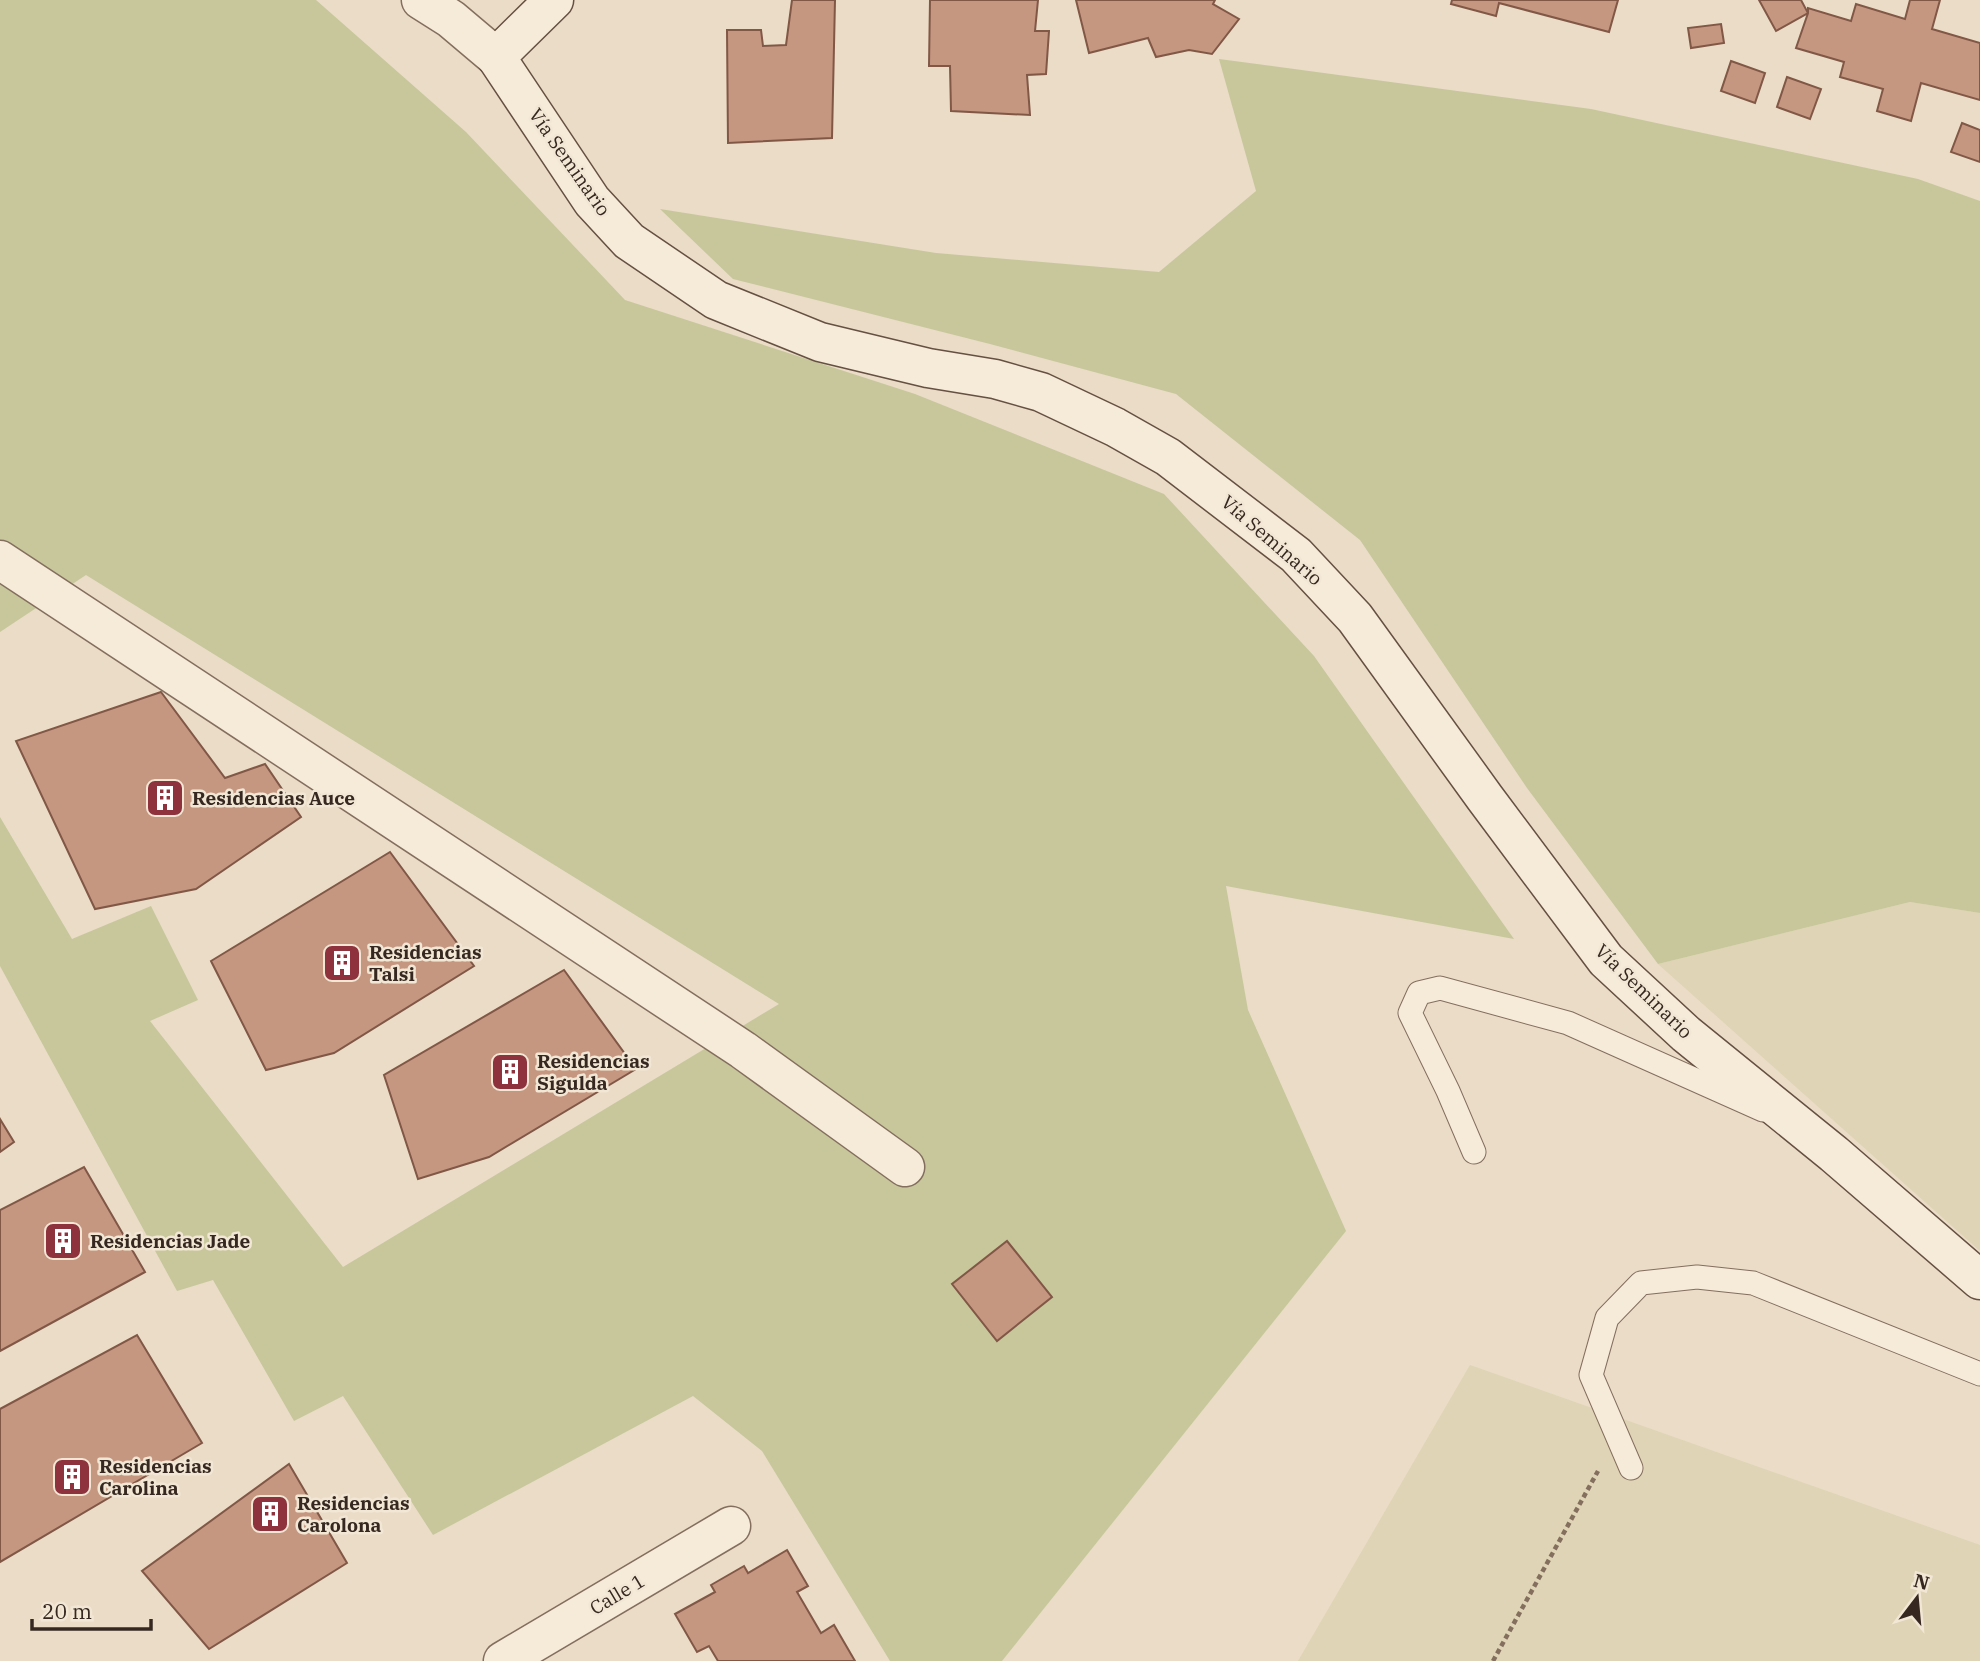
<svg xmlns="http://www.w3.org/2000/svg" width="1980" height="1661" viewBox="0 0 1980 1661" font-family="'IBM Plex Serif',serif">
	<rect width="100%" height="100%" fill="#eadcc7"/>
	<!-- farmland -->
	<g fill="#dfd4b5">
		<path d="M1910,902L1980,913V1251L1658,964Z"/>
		<path d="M1470,1365L1980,1545V1661H1298Z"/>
	</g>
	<!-- green -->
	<g fill="#c7c79b">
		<path d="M0,0H316L466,132L625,300L915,394L1164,494L1314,656L1514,939L1226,886L1248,1010L1346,1231L1002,1661H890L762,1451L693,1396L433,1535L343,1396L294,1421L213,1280L177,1291L0,966V817L72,939L151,906L198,1000L150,1021L343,1267L779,1004L86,575L0,632Z"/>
		<path d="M1219,59L1591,109L1918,179L1980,201V913L1910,902L1658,964L1527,788L1360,540L1176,394L990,344L733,279L660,209L936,253L1159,272L1256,191Z"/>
	</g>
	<!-- building -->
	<g fill="#c59680" stroke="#815746" stroke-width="2">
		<path d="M792,0H835L832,138L728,143L727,30H761L763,46L786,45Z"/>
		<path d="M930,0H1038L1035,31H1049L1046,74L1027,75L1030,115L951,111L950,66H929Z"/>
		<path d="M1076,0H1215L1213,4L1239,19L1212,54L1189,50L1156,57L1148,38L1089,53Z"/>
		<path d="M1452,0H1618L1609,32L1499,3L1496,16L1451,4Z"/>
		<path d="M1759,0H1801L1808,13L1776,31Z"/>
		<path d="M1910,0H1940L1932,29L1980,43V100L1921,83L1911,121L1877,111L1883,89L1840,77L1844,62L1796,48L1808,13V8L1851,21L1856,4L1905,19Z"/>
		<path d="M1721,24L1724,43L1691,48L1688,28Z"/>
		<path d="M1731,61L1765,73L1755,103L1721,91Z"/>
		<path d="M1787,77L1821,89L1810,119L1777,107Z"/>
		<path d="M1962,123L1980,130V162L1951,152Z"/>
		<path d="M161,692L225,778L265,764L301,817L196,889L95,909L16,741Z"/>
		<path d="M390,852L474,966L334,1053L266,1070L211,961Z"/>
		<path d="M564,970L636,1069L489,1157L418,1179L384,1075Z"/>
		<path d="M0,1119L14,1142L0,1152Z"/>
		<path d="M84,1167L145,1272L0,1351V1210Z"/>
		<path d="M1007,1241L1052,1297L997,1341L952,1284Z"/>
		<path d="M137,1335L202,1443L0,1562V1409Z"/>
		<path d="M289,1464L347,1563L209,1649L142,1571Z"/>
		<path d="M787,1550L808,1586L797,1592L821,1633L834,1625L855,1661H718L709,1646L697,1652L675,1614L715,1592L711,1585L744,1566L748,1573Z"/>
	</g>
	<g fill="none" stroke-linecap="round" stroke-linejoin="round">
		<defs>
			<g id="lane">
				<path d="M1474,1152L1448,1091L1410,1013L1419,993L1440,988L1568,1023L1763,1110"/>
				<path d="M1631,1468L1591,1375L1607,1318L1641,1283L1697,1277L1753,1283L1980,1374"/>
			</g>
			<g id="street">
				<path d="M421,0L451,19L496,57"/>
				<path d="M0,560L743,1050L905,1167"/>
				<path d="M503,1661L731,1526"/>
			</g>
			<path id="secondary" d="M554,0L496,57L592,201L629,241L716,300L820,342L928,368L995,379L1041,392L1115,427L1168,457L1296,555L1355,618L1485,798L1606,960L1686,1034L1834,1154L1980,1280"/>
		</defs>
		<!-- lane casing -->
		<use href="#lane" stroke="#846e5e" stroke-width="25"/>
		<!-- street casing -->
		<use href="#street" stroke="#846e5e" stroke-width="41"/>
		<!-- secondary casing -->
		<use href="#secondary" stroke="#665041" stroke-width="41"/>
		<!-- path -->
		<path stroke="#846e5e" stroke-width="4.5" stroke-dasharray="5 3.5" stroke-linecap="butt" d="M1493,1661L1598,1471"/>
		<!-- lane -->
		<use href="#lane" stroke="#f6ead9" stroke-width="23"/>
		<!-- street -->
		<use href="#street" stroke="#f6ead9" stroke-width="38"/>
		<!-- secondary -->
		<use href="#secondary" stroke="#f6ead9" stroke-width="38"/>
	</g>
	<!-- icons -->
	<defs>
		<symbol id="building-square" viewBox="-11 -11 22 22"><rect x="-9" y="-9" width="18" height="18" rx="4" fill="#8e333d" stroke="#f2e7d5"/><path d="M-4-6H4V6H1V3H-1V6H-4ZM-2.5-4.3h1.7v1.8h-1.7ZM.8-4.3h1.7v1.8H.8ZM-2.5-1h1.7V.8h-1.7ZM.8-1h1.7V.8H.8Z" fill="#fff"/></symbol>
	</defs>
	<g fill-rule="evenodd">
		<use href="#building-square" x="143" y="776" width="44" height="44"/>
		<use href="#building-square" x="320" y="941" width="44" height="44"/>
		<use href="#building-square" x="488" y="1050" width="44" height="44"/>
		<use href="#building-square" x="41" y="1219" width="44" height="44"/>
		<use href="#building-square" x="50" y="1455" width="44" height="44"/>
		<use href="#building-square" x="248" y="1492" width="44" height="44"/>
	</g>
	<g text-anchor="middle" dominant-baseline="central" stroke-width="5" stroke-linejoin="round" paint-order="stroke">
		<!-- street labels -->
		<g font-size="19" fill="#362820" stroke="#f2e7d5">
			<text transform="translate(570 162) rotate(55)">Vía Seminario</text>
			<text transform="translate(1272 540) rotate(41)">Vía Seminario</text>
			<text transform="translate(1644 991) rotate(44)">Vía Seminario</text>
			<text transform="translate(617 1594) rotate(-31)">Calle 1</text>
		</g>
		<!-- poi labels -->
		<g font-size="19" font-weight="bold" fill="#362820" stroke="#f2e7d5" text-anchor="start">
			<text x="192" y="798">Residencias Auce</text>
			<text x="369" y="952">Residencias<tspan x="369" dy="22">Talsi</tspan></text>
			<text x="537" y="1061">Residencias<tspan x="537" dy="22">Sigulda</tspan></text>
			<text x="90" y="1241">Residencias Jade</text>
			<text x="99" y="1466">Residencias<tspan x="99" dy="22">Carolina</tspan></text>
			<text x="297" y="1503">Residencias<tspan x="297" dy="22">Carolona</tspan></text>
		</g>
	</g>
	<!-- north arrow -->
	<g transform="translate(1917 1598) rotate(16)" stroke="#f2e7d5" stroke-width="5" paint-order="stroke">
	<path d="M0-5L12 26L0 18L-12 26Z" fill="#362820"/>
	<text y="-10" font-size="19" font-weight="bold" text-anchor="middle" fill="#362820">N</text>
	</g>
	<!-- scale -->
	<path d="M32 1619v10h119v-10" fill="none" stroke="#362820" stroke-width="3.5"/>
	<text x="42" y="1619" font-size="21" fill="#362820" stroke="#f2e7d5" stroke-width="5" paint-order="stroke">20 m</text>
</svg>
